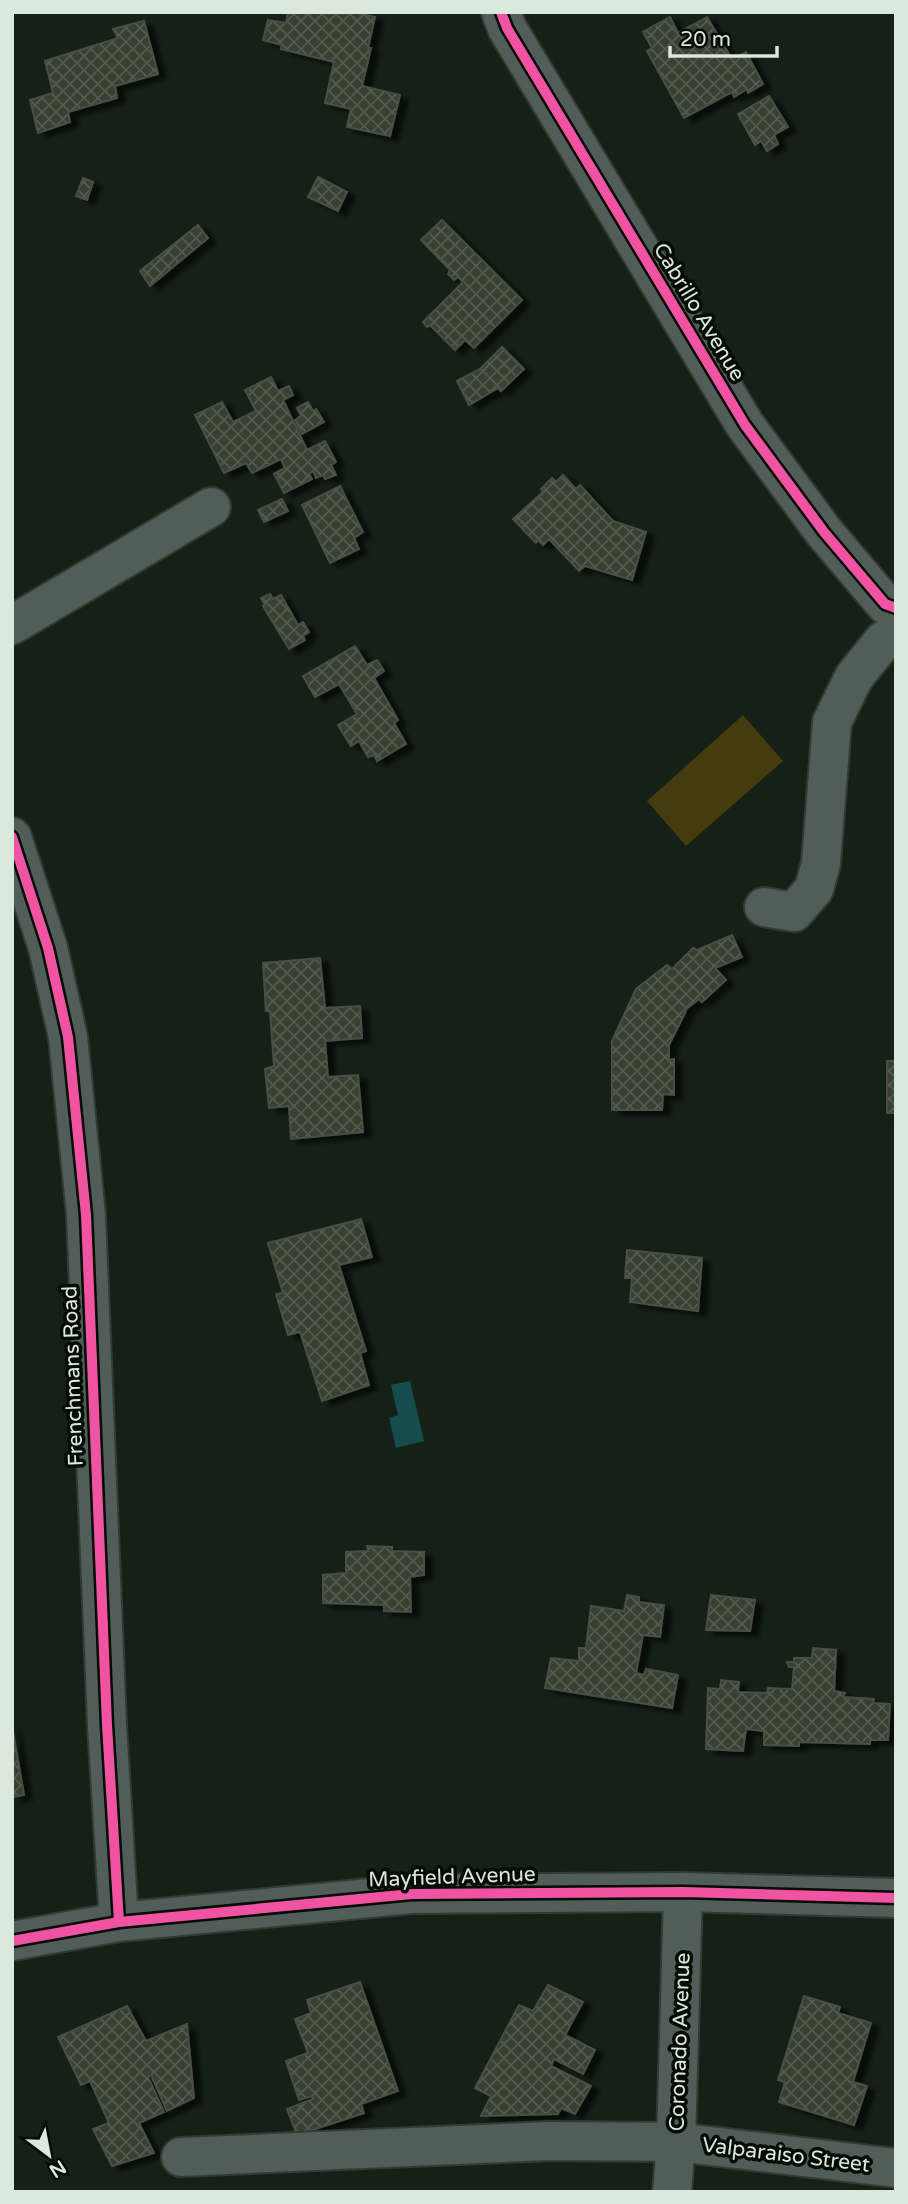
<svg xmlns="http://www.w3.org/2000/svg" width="908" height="2204" viewBox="0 0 908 2204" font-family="'Varela Round',sans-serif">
	<defs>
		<pattern id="building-cross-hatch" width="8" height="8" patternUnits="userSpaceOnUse" patternTransform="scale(1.75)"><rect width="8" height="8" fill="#384032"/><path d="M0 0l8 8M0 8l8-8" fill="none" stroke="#545c4f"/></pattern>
		<filter id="shadow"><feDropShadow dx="8" dy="4.5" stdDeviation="2" flood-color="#0009"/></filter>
	</defs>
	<rect width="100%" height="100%" fill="#152017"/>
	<!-- grass -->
	<path fill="#443b0e" d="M743,715L783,761L686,846L647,801Z"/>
	<!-- water -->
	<path fill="#174c4f" d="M410,1381L424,1441L396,1448L389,1418L398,1415L391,1385Z"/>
	<!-- building -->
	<g fill="url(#building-cross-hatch)" stroke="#484f45" stroke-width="2" filter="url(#shadow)">
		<path d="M288,12H354L375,17L368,48H371L362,86L400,95L390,136L347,127L351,109L325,103L334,62L281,49L282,45L263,40L268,20L286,23Z"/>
		<path d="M670,17L678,33L707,17L732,59L746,52L763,84L748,93L747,89L734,97L732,92L684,118L647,51L652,48L643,32Z"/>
		<path d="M144,21L158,74L115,86L117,98L68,112L70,122L38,133L30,100L53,93L45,61L118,38L113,29Z"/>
		<path d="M769,96L788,127L774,135L778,144L767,151L761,141L755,145L738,114Z"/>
		<path d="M318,177L347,192L338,211L308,197Z"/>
		<path d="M83,178L93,182L87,200L76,196Z"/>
		<path d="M442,220L522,300L474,348L465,340L455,350L430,325L427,327L423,322L463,282L458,277L454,280L448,274L450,270L421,240Z"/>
		<path d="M198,225L208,238L150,286L140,271Z"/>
		<path d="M502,347L524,369L501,391L498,388L469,405L457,381L480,369Z"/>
		<path d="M271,377L278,391L289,386L293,395L283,400L307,450L325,441L336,462L331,465L336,475L325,479L323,475L316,478L313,471L309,474L312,479L284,493L274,474L285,468L281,459L252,473L246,463L224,473L195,415L222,402L233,422L256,411L245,390Z"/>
		<path d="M308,402L313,411L316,409L324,422L302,434L295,420L301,416L297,408Z"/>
		<path d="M563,475L576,489L580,485L613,521L646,532L632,580L585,566L579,571L549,539L543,545L538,540L536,543L513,519L543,492L541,489L552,478L556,482Z"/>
		<path d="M340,486L363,532L354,538L359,549L330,563L302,505Z"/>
		<path d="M282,499L288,511L264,522L258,510Z"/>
		<path d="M270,594L273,599L281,595L298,625L303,622L309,632L303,636L305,640L289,649L263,606L265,605L261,598Z"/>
		<path d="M355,646L367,665L377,660L384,671L374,678L398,720L394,723L406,744L377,761L374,755L368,757L359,741L351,746L338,725L357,714L339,684L315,697L303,676Z"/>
		<path d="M732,935L742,957L715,968L726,980L702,1002L699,999L685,1010L686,1011L669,1045V1060L674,1059V1095L663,1094L662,1110H612V1041L636,989L667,965L672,969L693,948L697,950Z"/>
		<path d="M320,958L325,1008L360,1006L362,1038L325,1041L328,1077L358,1075L363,1132L291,1139L289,1106L269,1108L265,1069L274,1066L270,1011H266L263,963Z"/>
		<rect x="887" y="1061" width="9" height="52"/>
		<path d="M361,1219L372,1257L339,1265L366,1351L360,1353L369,1385L322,1401L300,1332L288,1335L276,1294L283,1293L268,1243Z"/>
		<path d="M627,1250L702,1258L698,1311L630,1302L632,1278H625Z"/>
		<path d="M367,1546L392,1547V1551L424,1552V1575L410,1577L411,1612L384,1611V1605L323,1603V1575L346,1573V1552L368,1551Z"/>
		<path d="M627,1595L639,1597V1602L664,1605L660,1637L643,1635L636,1673L644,1675L646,1669L678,1675L672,1708L545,1688L551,1658L579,1661V1648H586L591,1606L624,1611Z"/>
		<path d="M711,1595L755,1600L750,1631L706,1630Z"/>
		<path d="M813,1648L836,1650L834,1691L845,1693L843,1697L874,1699L873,1703L890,1704L888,1740H870V1744L799,1742V1746L764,1745V1731L746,1729L743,1751L706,1749L708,1688L720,1689L721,1680L739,1682L738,1692L767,1693L768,1688L792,1689L794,1667H789L787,1662H794V1658H812Z"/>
		<path d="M12,1726L24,1795L12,1797Z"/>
		<path d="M360,1982L398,2091L361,2104L364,2113L297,2135L287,2109L313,2099L312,2096L299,2100L286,2061L308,2053L295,2019L311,2013L307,2000Z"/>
		<path d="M548,1985L583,2002L565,2035L595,2050L583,2074L554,2059L551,2066L591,2086L575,2114L561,2108L558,2114L481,2116L491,2096L475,2088L519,2005L533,2011Z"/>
		<path d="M804,1996L840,2007L838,2013L871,2023L853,2082L867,2086L854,2125L779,2102L785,2082L778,2080Z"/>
		<path d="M127,2006L146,2041L187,2024L194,2098L167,2111L151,2075L148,2077L164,2112L139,2123L154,2153L112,2166L93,2129L109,2123L90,2081L81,2085L58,2037Z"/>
	</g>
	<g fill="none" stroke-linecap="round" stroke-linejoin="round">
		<defs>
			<g id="minor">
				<path d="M501,12L507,28L745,425L824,532L885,604L896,608"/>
				<path d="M12,625L211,507"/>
				<path d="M12,837L48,948L68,1037L86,1215L107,1725L119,1922"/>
				<path d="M764,907L794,912L814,889L821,863L832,722L854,677L884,640L896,632"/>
				<path d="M12,1941L119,1922L412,1894L683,1892L896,1898"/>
				<path d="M181,2157L549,2141L676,2142L896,2168"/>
				<path d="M672,2192L676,2142L683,1892"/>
			</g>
		</defs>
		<!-- minor casing -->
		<use href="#minor" stroke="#323b33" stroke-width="42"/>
		<!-- minor -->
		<use href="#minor" stroke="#505d58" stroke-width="38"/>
		<defs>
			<g id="cycleway">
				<path d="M501,12L507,28L745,425L824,532L885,604L896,608"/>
				<path d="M12,837L48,948L68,1037L86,1215L107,1725L119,1922"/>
				<path d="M12,1941L119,1922L412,1894L683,1892L896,1898"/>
			</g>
		</defs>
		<!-- cycleway casing -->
		<use href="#cycleway" stroke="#040c05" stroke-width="15"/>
		<!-- cycleway -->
		<use href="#cycleway" stroke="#f153a3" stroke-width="10"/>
	</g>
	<g text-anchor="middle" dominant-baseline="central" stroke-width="7" stroke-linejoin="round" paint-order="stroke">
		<!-- street labels -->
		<g font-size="21" fill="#dbe8dc" stroke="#040c05">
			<text transform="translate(699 312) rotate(59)">Cabrillo Avenue</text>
			<text transform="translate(73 1376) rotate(-92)">Frenchmans Road</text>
			<text transform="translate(452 1877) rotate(-2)">Mayfield Avenue</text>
			<text transform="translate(680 2042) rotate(-88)">Coronado Avenue</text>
			<text transform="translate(786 2155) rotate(7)">Valparaiso Street</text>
		</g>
	</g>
	<!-- border -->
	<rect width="908" height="2204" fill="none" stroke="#dbe8dc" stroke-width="28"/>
	<!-- north arrow -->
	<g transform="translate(49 2155) rotate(148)" stroke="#040c05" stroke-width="5" paint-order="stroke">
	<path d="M0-5L12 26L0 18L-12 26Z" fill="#dbe8dc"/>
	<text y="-10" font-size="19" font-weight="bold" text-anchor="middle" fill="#dbe8dc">N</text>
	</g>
	<!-- scale -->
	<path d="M670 46v10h107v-10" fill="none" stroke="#dbe8dc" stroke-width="3.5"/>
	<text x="680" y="46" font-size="21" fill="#dbe8dc" stroke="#040c05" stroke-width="5" paint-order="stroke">20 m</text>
</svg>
